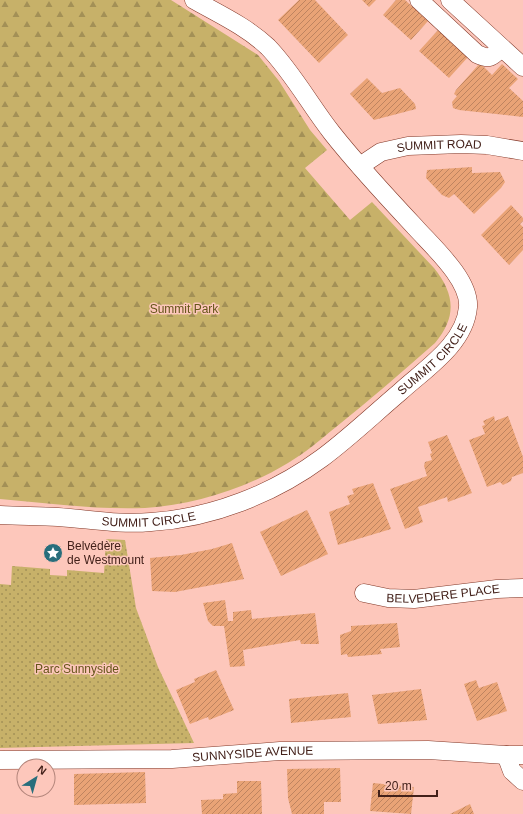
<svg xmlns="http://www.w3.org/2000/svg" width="523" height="814" viewBox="0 0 523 814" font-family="Helvetica,sans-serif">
	<defs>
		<pattern id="forest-firs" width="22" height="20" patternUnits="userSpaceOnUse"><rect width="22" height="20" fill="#c7b169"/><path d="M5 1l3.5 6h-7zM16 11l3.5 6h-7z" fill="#a39056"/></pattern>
		<pattern id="park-dots" width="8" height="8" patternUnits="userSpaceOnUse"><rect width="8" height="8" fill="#c7b169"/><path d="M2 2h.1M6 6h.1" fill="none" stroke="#a39056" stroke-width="1.8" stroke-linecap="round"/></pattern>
		<pattern id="building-hatch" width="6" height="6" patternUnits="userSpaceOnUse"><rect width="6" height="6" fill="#e9a376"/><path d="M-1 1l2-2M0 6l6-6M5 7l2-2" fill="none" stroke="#be8460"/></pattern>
	</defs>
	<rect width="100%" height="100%" fill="#fdc7bb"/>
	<!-- forest -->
	<path fill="url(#forest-firs)" d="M0,0H171L258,55L279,81L310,130L327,150L305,168L350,220L372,202L434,268C455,294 457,317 435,343C402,372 370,400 336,427C320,440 305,453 288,463C245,489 194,505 145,508C97,510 48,503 0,499Z"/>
	<!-- park -->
	<path fill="url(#park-dots)" d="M106,539L125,540L136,608L158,667L194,743L0,748V584L11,585L12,566L50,569V575L67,576V570L104,573Z"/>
	<!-- building -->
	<g fill="url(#building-hatch)">
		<path d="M299,0H315L348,35L319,63L278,20Z"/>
		<path d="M362,0H376L369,7Z"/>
		<path d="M396,0H405L428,21L411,40L383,15Z"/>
		<path d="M439,29L468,57L449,78L419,51Z"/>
		<path d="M480,63L492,75L502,64L518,79L509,88L523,101V117L459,110L453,108L452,102L457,96L454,94L456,90Z"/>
		<path d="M367,78L382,93L400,88L415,104L416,109L374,120L350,94Z"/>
		<path d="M472,167V173L500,172L505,182L501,188L474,214L454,194L449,198L442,195L426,178L427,170Z"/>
		<path d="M511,205L523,218V221L520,224L523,227V250L509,265L481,235Z"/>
		<path d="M494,416L495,421L508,416L523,457V473L512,477L511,481L503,485L500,482L487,487L469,440L485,434L482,426L485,425L483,421Z"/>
		<path d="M447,435L472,493L448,502L447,497L418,507L423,522L405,529L390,489L427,476L424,466L425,462L432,460L430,454L432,453L428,442Z"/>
		<path d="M373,483L391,529L338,545L329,512L350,504L347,496L354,494L352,489Z"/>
		<path d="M307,510L328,554L281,576L260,532Z"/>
		<path d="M232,543L244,579L175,592L152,591L150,558L181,555L212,549Z"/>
		<path d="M225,600L228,621H233V612L251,610L252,619L315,613L319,644H301L300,640L243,650L245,666L230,667L224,626H213L208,621L203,603Z"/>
		<path d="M397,623L400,647L380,649L382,654L348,657L347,654L341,655L340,635L351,631V626Z"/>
		<path d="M216,670L234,710L209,720L208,717L190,724L176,690L195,682L194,679Z"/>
		<path d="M476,680L479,688L497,682L507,711L477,721L464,684Z"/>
		<path d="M421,689L427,720L378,724L372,695Z"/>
		<path d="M348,693L351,717L291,723L289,699Z"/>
		<path d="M340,768L341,802H324V814H292L288,798L287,769Z"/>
		<path d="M145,772L146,803L74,805V774Z"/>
		<path d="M237,781H261L262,814H202L201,800L223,799V794L237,793Z"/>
		<path d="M373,783L414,787L411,814L370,811Z"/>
		<path d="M470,804L474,814H450Z"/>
	</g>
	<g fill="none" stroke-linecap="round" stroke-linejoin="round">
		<defs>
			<g id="minor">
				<path d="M419,0L477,54C490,60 492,57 501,48"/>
				<path d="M450,0L523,67"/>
				<path id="s1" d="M360,166L381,152L408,146L461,144L487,145L523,151"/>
				<path id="s2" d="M0,515C19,516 39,516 58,517C89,519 120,525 151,522C212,518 273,494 322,458C349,438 374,414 400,392C425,369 465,344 468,307C470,280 433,247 416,228C387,197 358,166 332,133C310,105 293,73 268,47C247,27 219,14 194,0"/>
				<path id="s3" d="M364,593L388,598L414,599L497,589L523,588"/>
				<path d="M523,755H506L512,771L523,781"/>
				<path id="s4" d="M0,760L172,759L280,751L428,750L506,755"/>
			</g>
		</defs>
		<!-- minor casing -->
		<use href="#minor" stroke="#823727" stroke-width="19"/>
		<!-- minor -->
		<use href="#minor" stroke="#fff" stroke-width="18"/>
	</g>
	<!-- icons -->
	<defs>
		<symbol id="sight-disc" viewBox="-11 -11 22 22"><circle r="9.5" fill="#286e7c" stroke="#fdc7bb"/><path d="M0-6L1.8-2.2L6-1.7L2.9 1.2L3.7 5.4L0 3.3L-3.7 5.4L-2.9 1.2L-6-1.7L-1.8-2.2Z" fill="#fff"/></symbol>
	</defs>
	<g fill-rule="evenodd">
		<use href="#sight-disc" x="42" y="542" width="22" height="22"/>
	</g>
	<g text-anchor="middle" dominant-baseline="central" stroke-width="3" stroke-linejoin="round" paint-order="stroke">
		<!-- street labels -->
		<g font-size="12" fill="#43211a" stroke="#fdc7bb">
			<text stroke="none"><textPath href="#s1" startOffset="84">SUMMIT ROAD</textPath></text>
			<text stroke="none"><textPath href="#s2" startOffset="485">SUMMIT CIRCLE</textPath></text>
			<text stroke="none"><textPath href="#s2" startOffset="149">SUMMIT CIRCLE</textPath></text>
			<text stroke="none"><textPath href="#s3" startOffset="80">BELVEDERE PLACE</textPath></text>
			<text stroke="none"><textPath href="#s4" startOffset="253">SUNNYSIDE AVENUE</textPath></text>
		</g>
		<!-- park labels -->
		<g font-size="12" fill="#655519" stroke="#fdc7bb">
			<text x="184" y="309">Summit Park</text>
			<text x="77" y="669">Parc Sunnyside</text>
		</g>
		<!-- poi labels -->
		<g font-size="12" fill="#43211a" stroke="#fdc7bb" text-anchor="start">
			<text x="67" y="546">Belvédère<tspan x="67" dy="14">de Westmount</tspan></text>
		</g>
	</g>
	<!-- north arrow -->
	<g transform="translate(36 778) rotate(37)"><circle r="19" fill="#fdc7bb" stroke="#b3857b"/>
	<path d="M0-3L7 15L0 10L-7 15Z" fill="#286e7c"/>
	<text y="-6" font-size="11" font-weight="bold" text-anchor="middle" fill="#43211a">N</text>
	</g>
	<!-- scale -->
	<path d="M379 790v6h58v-6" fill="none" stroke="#43211a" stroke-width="2"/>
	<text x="385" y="790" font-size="12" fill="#43211a" stroke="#fdc7bb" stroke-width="3" paint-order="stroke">20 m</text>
</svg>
